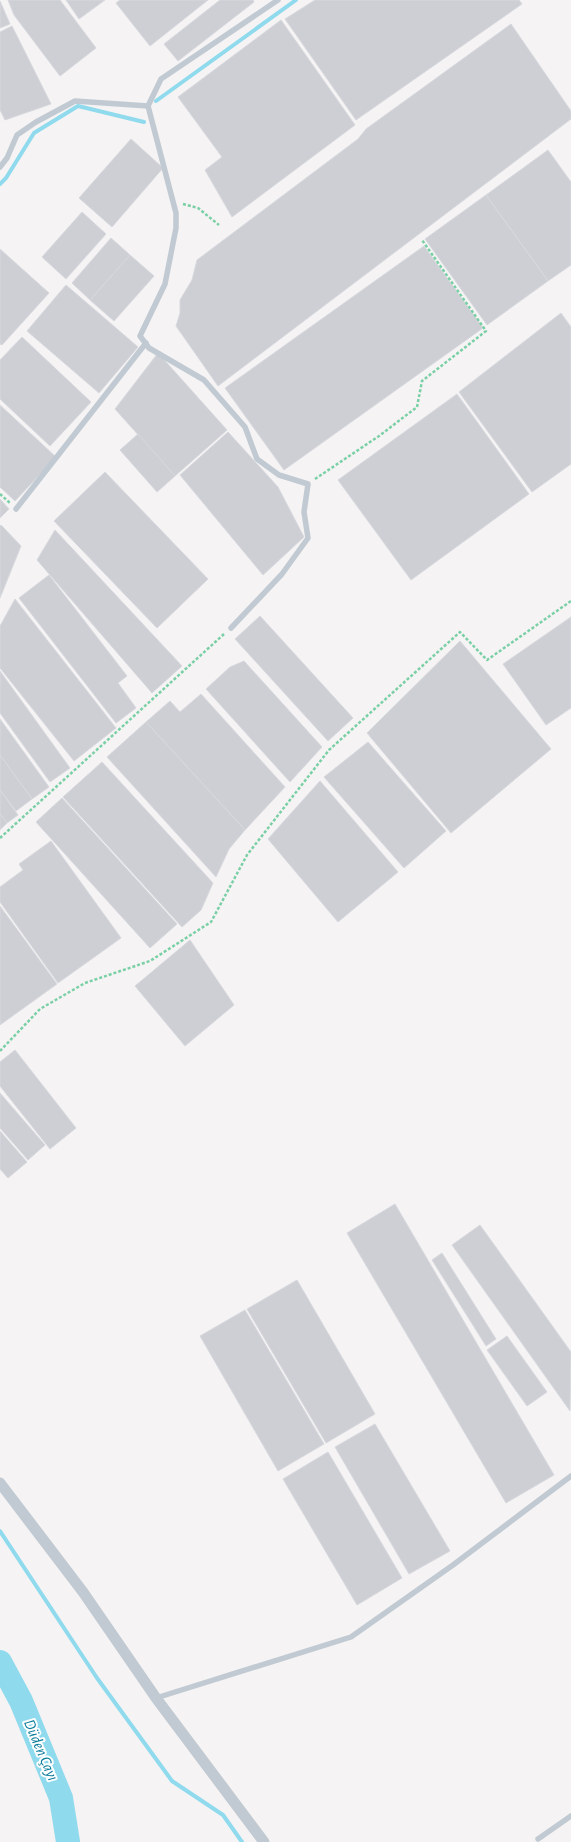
<svg xmlns="http://www.w3.org/2000/svg" width="571" height="1842" viewBox="0 0 571 1842" font-family="'Alegreya Sans',sans-serif">
	<rect width="100%" height="100%" fill="#f5f3f3"/>
	<g fill="none" stroke-linecap="round" stroke-linejoin="round">
		<!-- stream -->
		<g stroke="#90daee" stroke-width="4">
			<path d="M156,101L296,0"/>
			<path d="M0,184L6,178L34,133L78,106L144,122"/>
			<path d="M0,1531L97,1678L172,1781L223,1815L242,1842"/>
		</g>
		<!-- river -->
		<path stroke="#90daee" stroke-width="24" d="M0,1662L21,1701L61,1798L68,1842"/>
	</g>
	<!-- building -->
	<g fill="#cdcfd5" stroke="#d7d9de">
		<path d="M8,0H60L96,48L60,76L14,15Z"/>
		<path d="M66,0H105L79,19Z"/>
		<path d="M120,0H208L150,46L116,3Z"/>
		<path d="M220,0H253L254,2L178,61L164,44Z"/>
		<path d="M315,0H519L522,4L356,120L285,19Z"/>
		<path d="M0,1L10,24L0,28Z"/>
		<path d="M281,20L355,125L232,217L205,170L222,157L178,97Z"/>
		<path d="M511,24L571,111V119L218,386L176,326L180,313V300L192,280L197,260L358,139L366,129Z"/>
		<path d="M12,26L51,104L5,120L0,110V32Z"/>
		<path d="M131,139L163,168L112,227L79,198Z"/>
		<path d="M548,150L571,182V265L548,281L486,195Z"/>
		<path d="M486,195L548,281L487,325L425,239Z"/>
		<path d="M82,212L106,234L66,279L42,257Z"/>
		<path d="M111,238L130,255L90,300L72,283Z"/>
		<path d="M424,246L483,328L284,470L225,388Z"/>
		<path d="M0,249L49,293L2,345L0,344Z"/>
		<path d="M130,255L154,276L114,321L90,300Z"/>
		<path d="M66,285L138,347L99,393L27,331Z"/>
		<path d="M561,313L571,327V464L532,492L459,392Z"/>
		<path d="M22,337L91,402L50,446L0,399V360Z"/>
		<path d="M158,353L227,430L175,476L115,409Z"/>
		<path d="M457,394L529,494L411,580L338,480Z"/>
		<path d="M0,405L56,457L15,501L0,487Z"/>
		<path d="M228,432L278,487L304,537L263,575L180,475Z"/>
		<path d="M138,434L175,476L157,492L120,450Z"/>
		<path d="M105,472L208,579L157,628L54,521Z"/>
		<path d="M0,499L9,509L0,518Z"/>
		<path d="M1,525L21,546L0,598V526Z"/>
		<path d="M55,530L182,666L152,693L37,560Z"/>
		<path d="M49,575L127,676L118,683L136,708L116,723L19,598Z"/>
		<path d="M15,599L116,728L74,761L0,668V626Z"/>
		<path d="M260,616L353,718L328,741L235,639Z"/>
		<path d="M571,617V708L546,725L503,664Z"/>
		<path d="M460,641L551,749L451,833L367,733Z"/>
		<path d="M244,661L322,747L290,782L206,689L230,667Z"/>
		<path d="M0,671L70,768L50,782L0,713Z"/>
		<path d="M201,694L285,787L245,830L146,722L170,701L180,712Z"/>
		<path d="M0,719L49,787L32,799L0,755Z"/>
		<path d="M146,722L245,830L229,849L216,877L107,757Z"/>
		<path d="M368,742L446,831L404,868L324,777Z"/>
		<path d="M0,755L32,799L16,811L0,790Z"/>
		<path d="M102,762L213,883L201,910L182,927L63,797Z"/>
		<path d="M320,781L398,872L338,922L268,839Z"/>
		<path d="M0,790L18,815L7,823L0,814Z"/>
		<path d="M62,798L177,924L150,948L36,822Z"/>
		<path d="M0,814L7,823L0,830Z"/>
		<path d="M51,841L121,938L58,983L0,902V887L23,870L19,864Z"/>
		<path d="M0,906L57,984L0,1025Z"/>
		<path d="M190,940L234,1005L185,1046L135,986Z"/>
		<path d="M15,1050L76,1128L50,1149L0,1086V1062Z"/>
		<path d="M0,1093L45,1145L28,1160L0,1128Z"/>
		<path d="M0,1131L27,1162L8,1178L0,1169Z"/>
		<path d="M395,1204L554,1475L506,1503L347,1233Z"/>
		<path d="M480,1225L571,1352L570,1411L452,1245Z"/>
		<path d="M442,1253L496,1339L486,1346L432,1260Z"/>
		<path d="M297,1280L375,1414L326,1443L247,1309Z"/>
		<path d="M245,1310L324,1444L278,1471L200,1336Z"/>
		<path d="M507,1336L547,1392L527,1406L487,1350Z"/>
		<path d="M375,1424L450,1551L409,1574L335,1447Z"/>
		<path d="M328,1452L402,1578L357,1605L283,1479Z"/>
	</g>
	<g fill="none" stroke-linecap="round" stroke-linejoin="round">
		<!-- path -->
		<g stroke="#7ad0a6" stroke-width="2.5" stroke-dasharray="3 2" stroke-linecap="butt">
			<path d="M183,204L198,208L219,225"/>
			<path d="M315,479L379,436L417,407L422,381L486,331L422,240"/>
			<path d="M0,494L10,503"/>
			<path d="M0,838L224,634"/>
			<path d="M0,1051L40,1009L85,983L150,961L211,922L247,855L329,750L460,632L487,660L571,601"/>
		</g>
		<!-- service -->
		<g stroke="#c1cad2" stroke-width="5.5">
			<path d="M0,167L7,158L17,135L36,122L75,101L148,106"/>
			<path d="M16,509L146,343"/>
			<path d="M231,628L282,574L308,538L304,512L308,484L279,475L257,459L245,427L204,380L149,348L140,336L165,284L176,228V213L148,106L161,79L278,0"/>
			<path d="M156,1698L351,1637L453,1565L571,1476"/>
			<path d="M538,1839L571,1816"/>
		</g>
		<!-- minor -->
		<path stroke="#c1cad2" stroke-width="11" d="M0,1483L83,1592L156,1698L264,1842"/>
	</g>
	<g text-anchor="middle" dominant-baseline="central" stroke-width="4" stroke-linejoin="round" paint-order="stroke">
		<!-- water labels -->
		<g font-size="16" font-style="italic" fill="#0c7c9b" stroke="#fff">
			<text transform="translate(41 1750) rotate(67)">Düden Çayı</text>
		</g>
	</g>
</svg>
